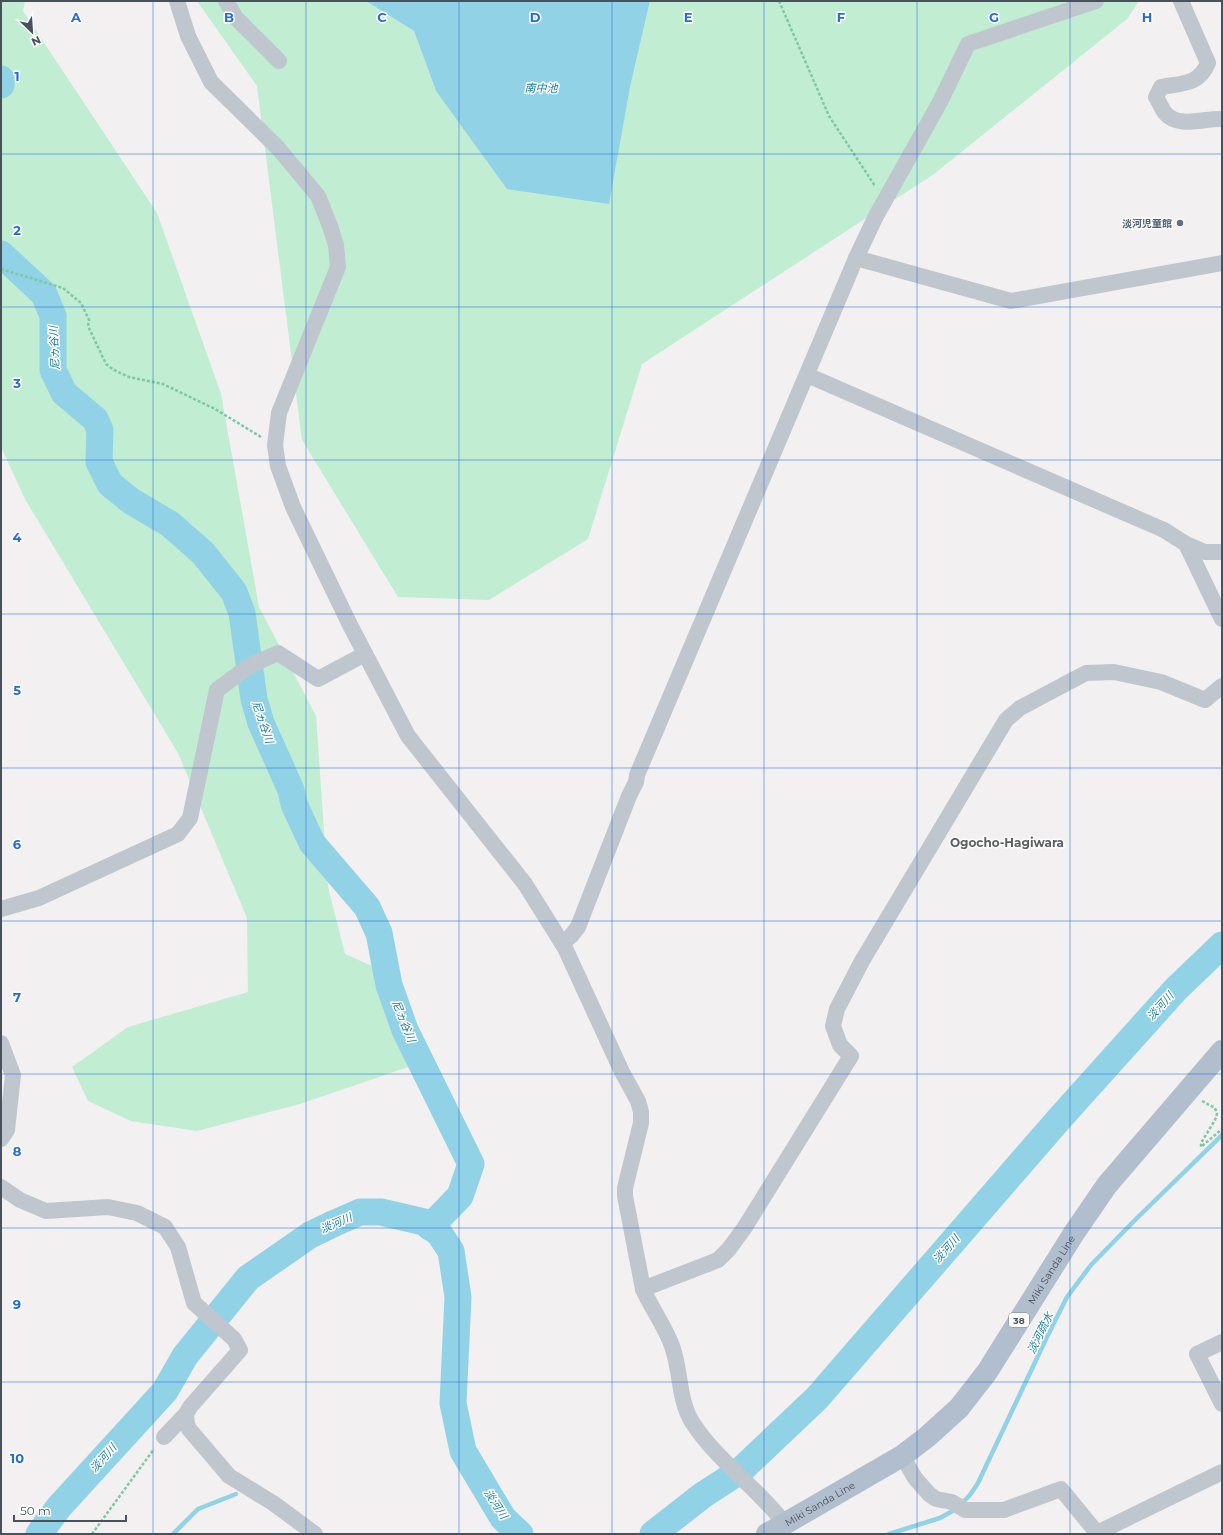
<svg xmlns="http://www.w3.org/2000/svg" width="1223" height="1535" viewBox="0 0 1223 1535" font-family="Montserrat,'Noto Sans JP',sans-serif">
	<rect width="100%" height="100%" fill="#f2f0f0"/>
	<!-- green -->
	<g fill="#c1edd3">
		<path d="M1,1H25L23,11L157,213L221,394L259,607L316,716L328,887L345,954L397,977L411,1066L300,1104L197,1131L131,1121L88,1101L72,1067L128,1027L248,992L247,918L178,753L25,499L1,447Z"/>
		<path d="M197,1H366L414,31L436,91L630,87L650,1H1139L1127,19L934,174L642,364L588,539L489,600L398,597L302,440L257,86Z"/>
	</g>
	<!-- water -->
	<path fill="#91d2e7" d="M366,1H650L630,87L609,204L507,189L436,91L414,31Z"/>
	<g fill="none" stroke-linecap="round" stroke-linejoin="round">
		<!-- stream -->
		<g stroke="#91d2e7" stroke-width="4.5">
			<path d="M961,1504L970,1495L978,1483L1046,1339L1067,1297L1091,1265L1135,1220L1222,1135"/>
			<path d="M173,1534L198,1509L236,1494"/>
			<path d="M889,1534L940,1518L956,1509"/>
		</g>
		<!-- river -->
		<g stroke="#91d2e7" stroke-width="27">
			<path d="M1,79V85"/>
			<path d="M1,254L44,294L53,316V370L64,393L95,419L100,430L99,462L110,484L131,501L170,524L203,553L234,592L242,613L254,699L261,723L291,790L294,804L312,843L367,907L379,933L389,985L405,1030L471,1164L460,1196L430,1227"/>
			<path d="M39,1534L59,1507L165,1391L185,1356L248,1278L310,1235L335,1223L360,1212H381L424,1222L439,1233L451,1251L458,1297L453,1403L463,1451L503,1518L520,1534"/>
			<path d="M653,1534L703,1495L740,1471L817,1398L1060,1118L1176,989L1222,945"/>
		</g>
		<!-- path -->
		<g stroke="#7bc9a5" stroke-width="2.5" stroke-dasharray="3 2" stroke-linecap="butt">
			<path d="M779,1L829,116L875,186"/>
			<path d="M1,269L63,288L81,303L89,320L88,326L106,364L114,370L129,377L163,384L215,409L261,437"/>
			<path d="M1202,1101L1215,1108L1217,1114L1215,1120L1201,1143V1147L1222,1129"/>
			<path d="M92,1534L154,1449"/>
		</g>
		<!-- minor -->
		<g stroke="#bfc6ce" stroke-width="16">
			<path d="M177,1L188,36L211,82L278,148L318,196L330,226L336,245L338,267L279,413L275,445L278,466L293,507L349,623L408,736L525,884L565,948L622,1072L638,1101L641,1112V1123L625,1188V1196L643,1289C651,1308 665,1326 672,1346C681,1370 678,1399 692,1422C717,1461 757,1487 785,1524"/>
			<path d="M226,1L236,18L279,61"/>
			<path d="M1181,1L1208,63C1199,85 1182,83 1161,87L1156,97C1159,102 1162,109 1165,113C1179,129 1204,118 1222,119"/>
			<path d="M856,258L1011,301L1222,263"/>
			<path d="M807,375L1164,530L1186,544L1205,552H1222"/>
			<path d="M1186,544L1222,619"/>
			<path d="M1,909L39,898L178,834L190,818L217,690L249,666L278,653L318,679L365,654"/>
			<path d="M562,943L571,936L578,927L629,796L636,782L637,775L856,258L876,216L940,102L968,44L1096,1"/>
			<path d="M1,1043L13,1075L7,1130L1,1139"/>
			<path d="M1,1187L20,1200L46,1211L108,1207L137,1213L165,1227L178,1247L194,1303L234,1339L240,1350L190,1407L186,1414L187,1424L189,1429L229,1476L273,1503L315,1534"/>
			<path d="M643,1289L718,1260L729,1249L745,1227L851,1056L840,1045L833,1026L837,1009L862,961L1006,720L1020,708L1086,673L1114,672L1161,682L1205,700L1222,686"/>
			<path d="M1222,1342L1197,1354L1222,1404"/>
			<path d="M164,1437L186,1414"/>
			<path d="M902,1456L915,1478L929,1494L936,1499L952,1502L965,1510H1004L1061,1489L1097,1533"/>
			<path d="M1095,1534L1222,1472"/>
		</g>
		<!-- primary -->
		<path stroke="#b1becd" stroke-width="22" id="s1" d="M767,1534L902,1456L927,1437L959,1408L987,1372L1074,1233L1107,1185L1222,1051"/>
	</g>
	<!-- grid -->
	<path fill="none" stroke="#246dd8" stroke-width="1" stroke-opacity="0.55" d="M153,1V1534M306,1V1534M459,1V1534M612,1V1534M764,1V1534M917,1V1534M1070,1V1534M1,154H1222M1,307H1222M1,460H1222M1,614H1222M1,768H1222M1,921H1222M1,1074H1222M1,1228H1222M1,1382H1222"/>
	<!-- markers -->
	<circle fill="#5c6f8a" stroke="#fff" stroke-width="1.5" cx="1180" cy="223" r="4"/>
	<g text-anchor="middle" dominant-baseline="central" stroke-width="3" stroke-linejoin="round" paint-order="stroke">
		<!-- shield labels -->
		<rect fill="#fff" stroke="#80868d" stroke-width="1" x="1009" y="1313" width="20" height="14" rx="3"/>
		<g font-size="9" font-weight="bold" fill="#49525c">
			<text x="1019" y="1320">38</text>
		</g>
		<!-- service labels -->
		<g font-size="10" font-weight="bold" fill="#4e5e75" stroke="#fff" text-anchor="end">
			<text x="1172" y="223">淡河児童館</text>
		</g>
		<!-- street labels -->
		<g font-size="10" fill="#49525c" stroke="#fff">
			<text stroke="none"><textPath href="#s1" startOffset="397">Miki Sanda Line</textPath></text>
			<text stroke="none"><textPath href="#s1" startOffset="61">Miki Sanda Line</textPath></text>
		</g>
		<!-- water labels -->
		<g font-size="11" font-style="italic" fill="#157b9c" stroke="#fff">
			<text x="541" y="88">南中池</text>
			<text transform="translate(54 348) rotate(-93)">尼ヵ谷川</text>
			<text transform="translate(263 722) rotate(71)">尼ヵ谷川</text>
			<text transform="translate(1160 1006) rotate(-48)">淡河川</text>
			<text transform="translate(404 1021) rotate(68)">尼ヵ谷川</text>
			<text transform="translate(336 1223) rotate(-24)">淡河川</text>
			<text transform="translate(946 1249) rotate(-49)">淡河川</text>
			<text transform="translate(1040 1333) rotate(-64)">淡河疏水</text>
			<text transform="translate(103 1458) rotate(-48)">淡河川</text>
			<text transform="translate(496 1504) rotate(57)">淡河川</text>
		</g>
		<!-- quarter labels -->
		<g font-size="12" font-weight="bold" fill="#5c6064" stroke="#fff">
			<text x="1007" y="842">Ogocho-Hagiwara</text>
		</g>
	</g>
	<g font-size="13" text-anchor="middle" font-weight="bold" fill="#246dd8" stroke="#fff" stroke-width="3" stroke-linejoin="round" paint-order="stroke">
		<text x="76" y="22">A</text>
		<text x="229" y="22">B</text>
		<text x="382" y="22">C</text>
		<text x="535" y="22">D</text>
		<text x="688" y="22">E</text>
		<text x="841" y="22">F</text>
		<text x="994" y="22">G</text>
		<text x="1147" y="22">H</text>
		<text x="17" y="81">1</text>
		<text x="17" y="235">2</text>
		<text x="17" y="388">3</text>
		<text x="17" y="542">4</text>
		<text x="17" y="695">5</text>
		<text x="17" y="849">6</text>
		<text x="17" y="1002">7</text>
		<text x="17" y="1156">8</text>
		<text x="17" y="1309">9</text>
		<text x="17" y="1463">10</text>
	</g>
	<!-- border -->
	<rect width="1223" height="1535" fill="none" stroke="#49525c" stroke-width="4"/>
	<!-- north arrow -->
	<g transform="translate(32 32) rotate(155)" stroke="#ffffff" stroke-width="3" paint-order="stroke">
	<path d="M0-3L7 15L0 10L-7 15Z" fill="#49525c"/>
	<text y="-6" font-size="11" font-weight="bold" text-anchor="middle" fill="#49525c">N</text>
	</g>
	<!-- scale -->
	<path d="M14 1515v6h112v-6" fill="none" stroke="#49525c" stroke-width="2"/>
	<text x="20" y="1515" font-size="12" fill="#49525c" stroke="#ffffff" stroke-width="3" paint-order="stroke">50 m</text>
</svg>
